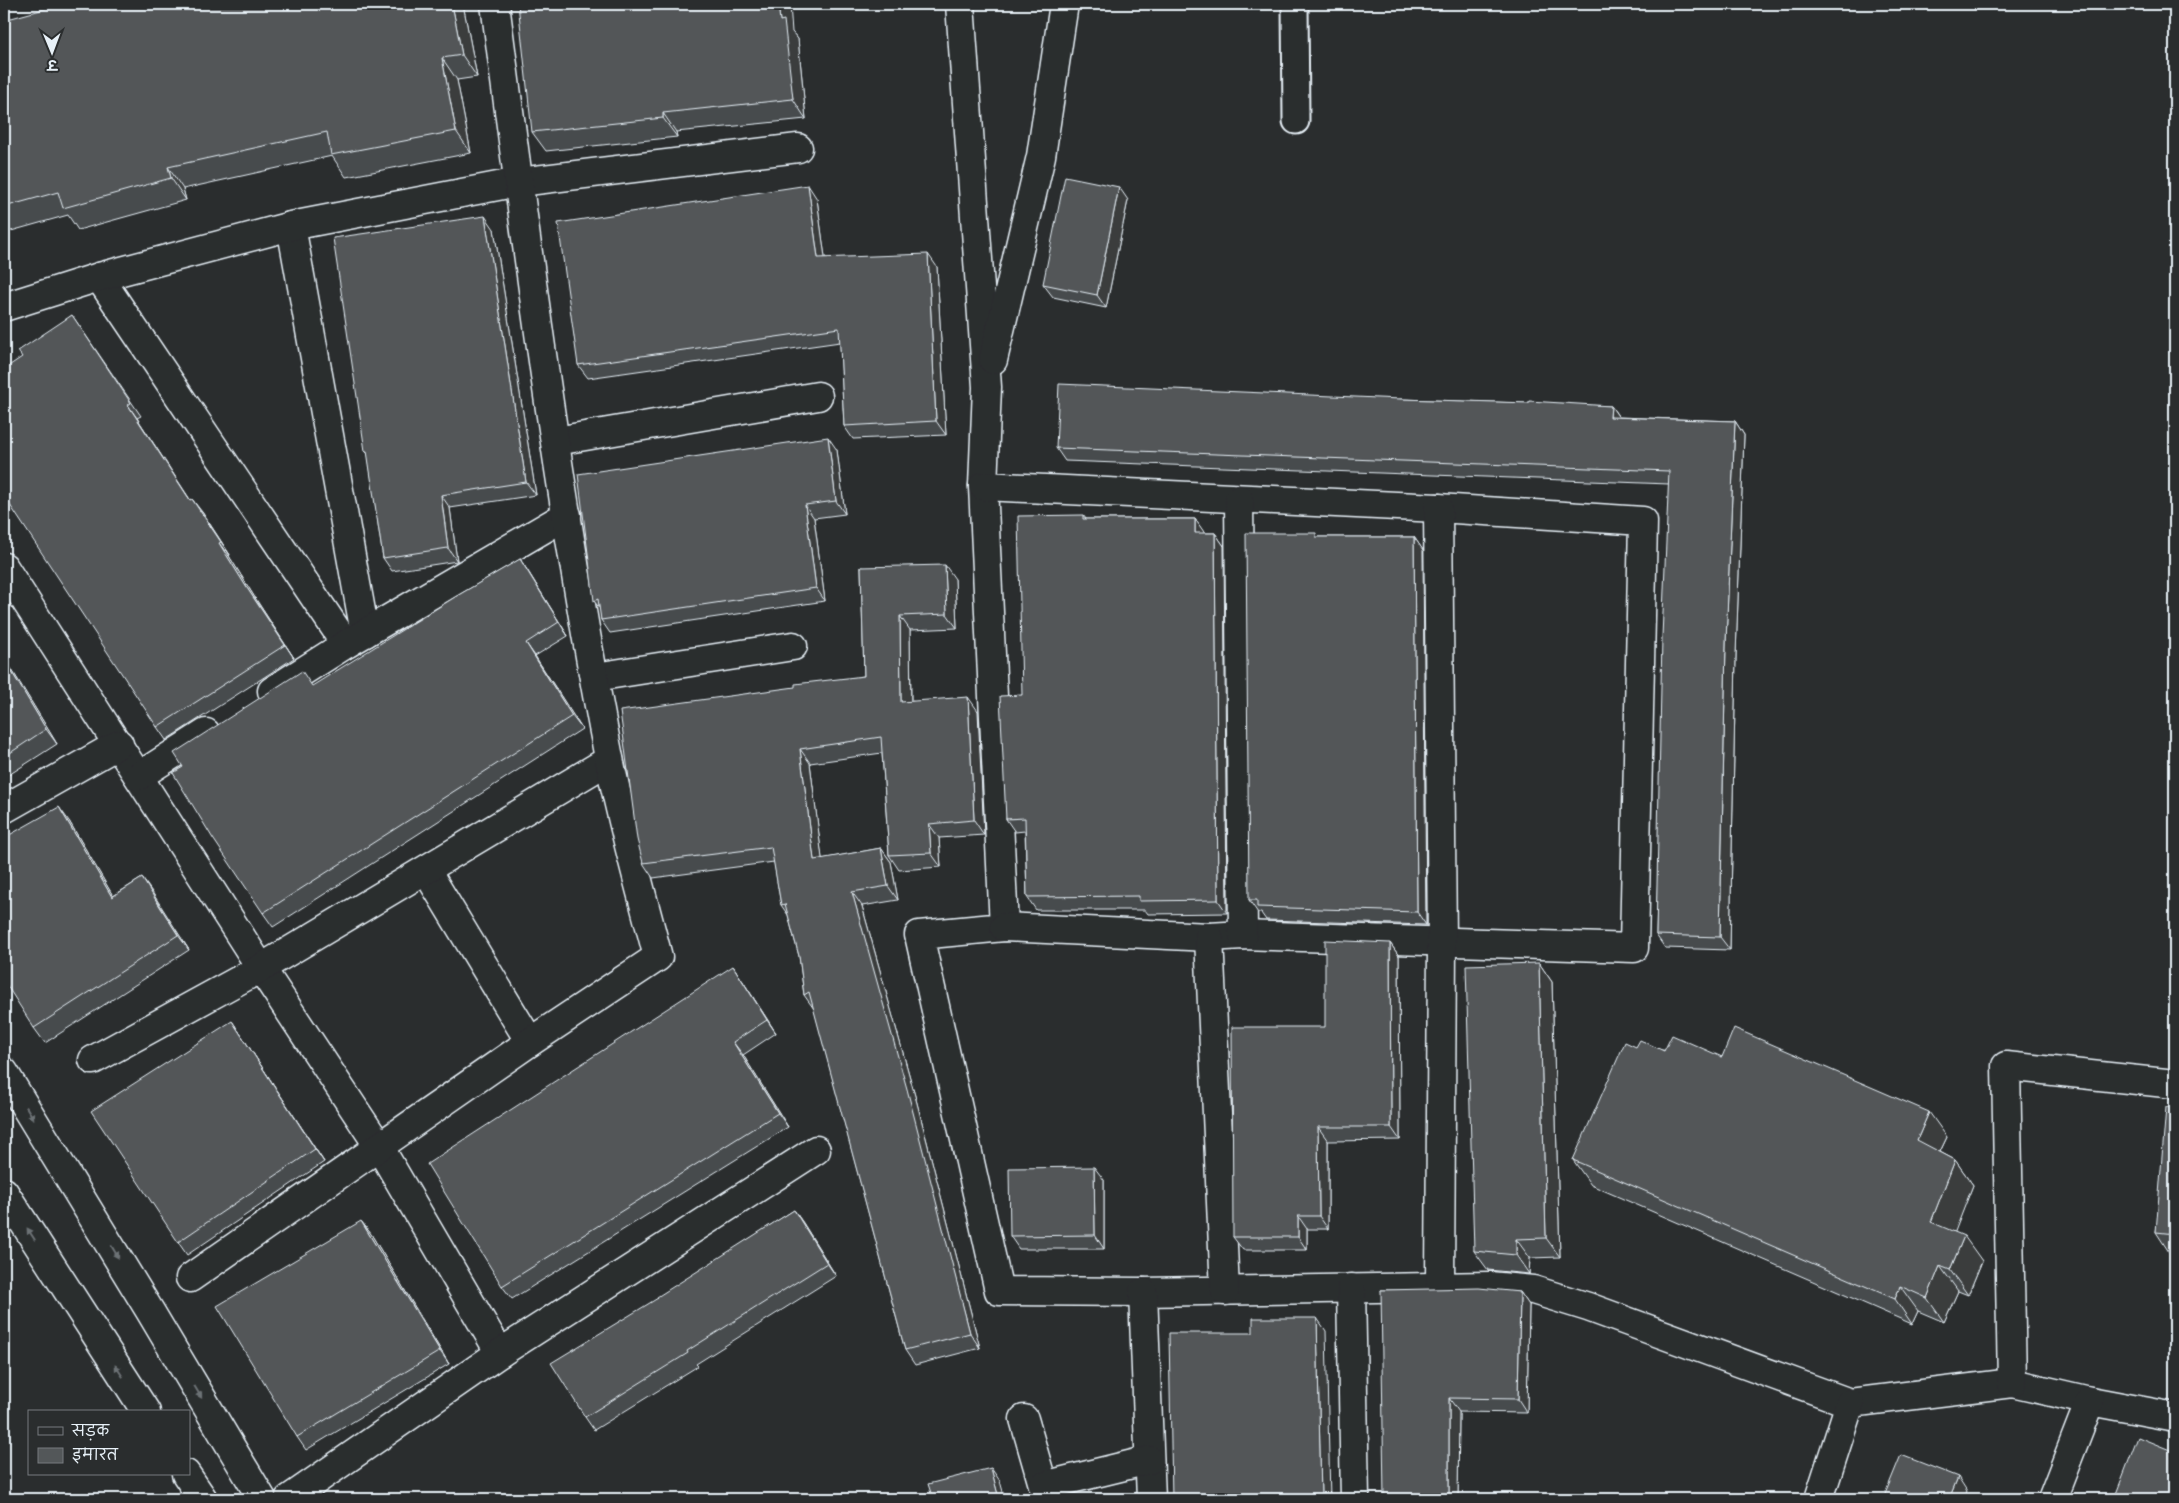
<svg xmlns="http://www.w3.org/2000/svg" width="2179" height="1503" viewBox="0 0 2179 1503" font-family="Itim,'Playpen Sans Deva',sans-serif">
	<rect width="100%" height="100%" fill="#2a2d2e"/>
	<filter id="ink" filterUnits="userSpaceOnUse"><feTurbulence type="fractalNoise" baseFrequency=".02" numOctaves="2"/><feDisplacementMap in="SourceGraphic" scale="10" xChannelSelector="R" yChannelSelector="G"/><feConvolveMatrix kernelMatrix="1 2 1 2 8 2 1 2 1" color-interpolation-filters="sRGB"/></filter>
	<g filter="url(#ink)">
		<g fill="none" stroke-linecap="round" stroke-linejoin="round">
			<defs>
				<path id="service" d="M1295,4L1296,121"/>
				<g id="minor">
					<path d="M960,4L987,387L983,486L1004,927L919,935L999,1291L1143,1292L1489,1286L1533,1290L1588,1307L1850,1403L2012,1383L2090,1401L2175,1417"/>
					<path d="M291,226L365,633"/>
					<path d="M99,277L346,644"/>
					<path d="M4,307L99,277L291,226L519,182L798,148"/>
					<path d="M993,360L1041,156L1064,4"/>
					<path d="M556,441L818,396"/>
					<path d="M983,486L1438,508L1643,521L1634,948L1243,935L1209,937L1004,927"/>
					<path d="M1239,499L1243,935"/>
					<path d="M1438,508L1442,943L1440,1287"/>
					<path d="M4,567L261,968L380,1148L500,1353"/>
					<path d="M595,677L793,646"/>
					<path d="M272,691L346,644L567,515"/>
					<path d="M139,776L206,733"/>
					<path d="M4,809L119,744"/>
					<path d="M426,870L530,1042"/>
					<path d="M1209,937L1225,1291"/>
					<path d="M93,1060L261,968L609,760"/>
					<path d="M4,1072L150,1311L262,1499"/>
					<path d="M4,1192L146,1412"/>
					<path d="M190,1278L530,1042L658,957C641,891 622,825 609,758C560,509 528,256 495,4"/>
					<path d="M1351,1288L1355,1499"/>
					<path d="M1143,1292L1151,1499"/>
					<path d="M2012,1383L2006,1066L2175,1084"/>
					<path d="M1024,1419L1047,1499"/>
					<path d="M186,1474L203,1499"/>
					<path d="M1043,1486L1149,1460"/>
					<path d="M289,1499L500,1353L816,1150"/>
					<path d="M1819,1499L1850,1403"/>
					<path d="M2052,1499L2090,1401"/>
				</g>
			</defs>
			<!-- service casing -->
			<use href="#service" stroke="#e8f1f8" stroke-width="29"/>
			<!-- minor casing -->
			<use href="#minor" stroke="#e8f1f8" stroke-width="31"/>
			<!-- service -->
			<use href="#service" stroke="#2a2d2e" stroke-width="25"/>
			<!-- minor -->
			<use href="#minor" stroke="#2a2d2e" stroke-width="28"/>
		</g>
		<!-- wall -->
		<g fill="#474b4d" stroke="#e8f1f8">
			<path d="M463,4L477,77L457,80L471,153L346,177L332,156L183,189L186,200L78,230L68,215L4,233V20Z"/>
			<path d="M792,32L798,39L806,119L676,132L677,137L546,151L532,132Z"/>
			<path d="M817,199L825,258L937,267L946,435L853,439L844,426L840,342L588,378L578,365Z"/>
			<path d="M1128,200L1106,308L1053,297L1043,284Z"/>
			<path d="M494,229L536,495L450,508L457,561L392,571L383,558L368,454L365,451Z"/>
			<path d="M72,315L141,416L137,418L190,500L202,512L230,555L229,556L257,601L294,658L166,740L157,727L22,357Z"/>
			<path d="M1401,399L1611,406L1619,417L1735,421L1744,435L1736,655L1730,950L1665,948L1656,935L1669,484L1065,461L1056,448Z"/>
			<path d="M837,450L845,514L814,518L825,601L610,633L601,620L600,609L594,601Z"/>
			<path d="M1083,515L1086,519H1195L1204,533H1215L1224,546L1227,913L1148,914L1145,910H1036L1027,897L1025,831L1015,832L1006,819L1022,695Z"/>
			<path d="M1318,537H1414L1423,550L1426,925L1266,920L1261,913H1258L1249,900Z"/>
			<path d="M520,559L529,573L568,636L535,656L582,729L273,927L263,913Z"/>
			<path d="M861,567L955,579L957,628L910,630L911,701L978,711L984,835L939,838L941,867L899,870L889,855L882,753L810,763L822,859L881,848L891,862L898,900L862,906L917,1103L980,1348L915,1365L905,1350L814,1009L804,995L799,956L788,915L781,905L774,862L653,878L643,863L795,687L864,676Z"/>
			<path d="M4,657L57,744L4,778Z"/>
			<path d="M69,821L113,896L142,878L189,950L45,1043L34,1028Z"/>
			<path d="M1390,943L1399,956L1400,1140L1328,1141V1229H1307V1250H1243L1233,1237L1325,1027Z"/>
			<path d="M1539,963L1552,982L1560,1257L1530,1258L1529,1274L1488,1270L1474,1251Z"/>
			<path d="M733,966L742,980L776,1033L743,1055L788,1127L512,1299L502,1286Z"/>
			<path d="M232,1021L324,1162L187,1255L178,1242Z"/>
			<path d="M1636,1047L1722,1057L1947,1137L1940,1152L1955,1160L1973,1185L1954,1232L1982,1261L1968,1295L1958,1291L1944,1322L1918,1311L1912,1324L1591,1185L1573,1160Z"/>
			<path d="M2175,1108V1252H2169L2156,1232Z"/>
			<path d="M1104,1180V1249H1019L1010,1236Z"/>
			<path d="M794,1210L803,1223L836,1276L696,1364L698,1366L594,1430L585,1417L658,1298Z"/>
			<path d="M361,1221L371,1234L449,1364L306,1450L297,1437Z"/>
			<path d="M1381,1290L1520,1292L1529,1305L1527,1413L1459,1412L1458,1499Z"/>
		</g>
		<!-- shaded-wall -->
		<g fill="#3a3d3e" stroke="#e8f1f8">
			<path d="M452,4H463L477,77L462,55Z"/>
			<path d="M778,4H790L792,32L798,39L806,119L793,99L780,21Z"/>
			<path d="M442,58L457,80L471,153L456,131Z"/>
			<path d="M663,113L676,132L677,137L663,118Z"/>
			<path d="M168,167L183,189L186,200L171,178Z"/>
			<path d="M808,185L817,199L827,272L818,258Z"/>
			<path d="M1119,187L1128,200L1106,308L1097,295Z"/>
			<path d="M485,216L494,229L536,495L526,482Z"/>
			<path d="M928,254L937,267L946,435L936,421Z"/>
			<path d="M128,405L137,418L199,513L190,500Z"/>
			<path d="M1611,406L1620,419L1610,417Z"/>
			<path d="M1735,421L1744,435L1736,655L1730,950L1720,937L1726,642Z"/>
			<path d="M828,437L837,450L845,514L836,501Z"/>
			<path d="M441,495L450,508L457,561L448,548Z"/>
			<path d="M192,499L202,512L230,555L221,542Z"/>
			<path d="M805,505L814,518L825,601L816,588Z"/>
			<path d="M1195,519L1204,532L1205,546L1195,533Z"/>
			<path d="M1215,533L1224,546L1227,913L1218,900Z"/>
			<path d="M1414,537L1423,550L1426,925L1417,912Z"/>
			<path d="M219,543L229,556L257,601L294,658L247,588Z"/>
			<path d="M520,559L529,573L568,636L559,622Z"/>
			<path d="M945,565L955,579L957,628L947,614Z"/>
			<path d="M900,616L910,630L911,716L901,702Z"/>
			<path d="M526,643L535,656L582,729L572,716Z"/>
			<path d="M4,657L57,744L46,729L4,659Z"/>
			<path d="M968,697L978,711L984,835L974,820Z"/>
			<path d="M800,749L810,763L824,874L814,860Z"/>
			<path d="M59,807L69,821L122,911L112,897Z"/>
			<path d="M929,824L939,838L941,867L931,853Z"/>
			<path d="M881,848L891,862L898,900L888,886Z"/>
			<path d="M142,878L152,892L189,950L178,935Z"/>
			<path d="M852,892L862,906L917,1103L980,1348L970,1333Z"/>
			<path d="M1390,943L1399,956L1400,1140L1391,1127Z"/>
			<path d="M1539,963L1552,982L1560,1257L1546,1238Z"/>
			<path d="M733,966L742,980L776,1033L767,1020Z"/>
			<path d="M232,1021L241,1035L324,1162L315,1149Z"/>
			<path d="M733,1042L743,1055L788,1127L778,1113Z"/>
			<path d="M1929,1112L1947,1137L1934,1164L1917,1140Z"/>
			<path d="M1318,1127L1328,1141V1229L1319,1216Z"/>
			<path d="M1955,1160L1973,1185L1949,1247L1931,1222Z"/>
			<path d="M1094,1167L1104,1180V1249L1095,1235Z"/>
			<path d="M794,1210L803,1223L836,1276L827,1263Z"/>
			<path d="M1298,1216L1307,1229V1250L1298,1237Z"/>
			<path d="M361,1221L371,1234L449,1364L440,1351Z"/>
			<path d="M1964,1236L1982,1261L1968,1295L1950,1270Z"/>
			<path d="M1516,1239L1530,1258L1529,1274L1516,1255Z"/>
			<path d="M1940,1266L1958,1291L1944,1322L1927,1298Z"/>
			<path d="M1900,1286L1918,1311L1912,1324L1895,1299Z"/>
			<path d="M1520,1292L1529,1305L1527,1413L1518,1399Z"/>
			<path d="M1317,1318L1326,1331L1330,1499H1321Z"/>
			<path d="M1449,1398L1459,1412L1458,1499H1449Z"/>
			<path d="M991,1468L1000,1481L1005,1499H999Z"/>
			<path d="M1958,1477L1967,1491L1964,1499H1949Z"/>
		</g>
		<!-- building -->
		<g fill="#535759" stroke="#e8f1f8">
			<path d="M63,4H452L462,55L442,58L456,131L331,155L327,132L168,167L171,178L63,208L58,192L4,207V20Z"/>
			<path d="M518,4H778L780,21L784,20L793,99L663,113V118L532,132Z"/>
			<path d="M1065,176L1119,187L1097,295L1043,284Z"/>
			<path d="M808,185L818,258L928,254L936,421L844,426L839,328L578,365L558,223Z"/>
			<path d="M485,216L526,482L441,495L448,548L383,558L367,451H365L357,397L333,238Z"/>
			<path d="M72,315L131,403L128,405L190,500L192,499L221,542L219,543L247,588L285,645L157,727L4,496V369L22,357L18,351Z"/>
			<path d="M1059,384L1401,399L1529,403V401L1611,406L1610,417L1735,421L1726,642L1720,937L1656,935L1662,637L1669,471L1056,448Z"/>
			<path d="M828,437L836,501L805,505L816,588L601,620L598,599L594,601L578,474Z"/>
			<path d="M1083,515V519H1195V533H1215L1218,900L1139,901V896L1027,897L1025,818L1006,819L1000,696L1022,695L1018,516Z"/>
			<path d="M1246,533H1316V537H1414L1417,912L1257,907V900H1249Z"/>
			<path d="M520,559L559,622L526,643L572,716L263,913L212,837L173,773L183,767L174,753L302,671L312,686L455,597Z"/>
			<path d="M945,565L947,614L900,616L901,702L968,697L974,820L929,824L931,853L889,855L881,737L800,749L814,860L881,848L888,886L852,892L907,1089L970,1333L905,1350L809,992L804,995L799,956L785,904L781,905L771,847L643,863L637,839L620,711L795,687V684L864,676L861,567Z"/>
			<path d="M4,659L46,729L4,757Z"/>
			<path d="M59,807L112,897L142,878L178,935L34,1028L4,981V838Z"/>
			<path d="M1325,940L1390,943L1391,1127H1318L1319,1216H1298V1237H1233L1232,1027H1325Z"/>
			<path d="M1539,963L1546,1238L1516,1239V1255L1474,1251L1466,965Z"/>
			<path d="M733,966L767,1020L733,1042L778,1113L502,1286L427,1164Z"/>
			<path d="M232,1021L315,1149L178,1242L91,1111Z"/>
			<path d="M1734,1028L1929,1112L1917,1140L1955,1160L1931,1222L1964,1236L1950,1270L1940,1266L1927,1298L1900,1286L1895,1299L1573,1160L1625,1042L1636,1047L1640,1040L1664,1051L1672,1035L1722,1057Z"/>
			<path d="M2166,1107L2175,1108V1234L2156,1232Z"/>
			<path d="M1094,1167L1095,1235L1010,1236L1009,1168Z"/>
			<path d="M794,1210L827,1263L687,1351L688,1353L585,1417L551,1363L658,1298L657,1297Z"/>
			<path d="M361,1221L440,1351L297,1437L217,1306Z"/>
			<path d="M1479,1288L1520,1292L1518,1399L1449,1398V1499H1384L1381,1290Z"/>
			<path d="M1253,1318H1317L1321,1499H1172L1169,1333H1253Z"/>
			<path d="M2138,1437L2175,1452V1499H2114Z"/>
			<path d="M1901,1455L1958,1477L1949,1499H1883Z"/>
			<path d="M991,1468L999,1499H933L928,1484Z"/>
		</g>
		<!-- one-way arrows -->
		<defs><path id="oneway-solid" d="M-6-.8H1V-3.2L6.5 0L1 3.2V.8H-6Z" transform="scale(1.25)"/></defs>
		<g fill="#6c7275">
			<use href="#oneway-solid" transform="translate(30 1113) rotate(58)"/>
			<use href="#oneway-solid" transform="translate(31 1234) rotate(-123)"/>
			<use href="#oneway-solid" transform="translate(115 1252) rotate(59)"/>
			<use href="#oneway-solid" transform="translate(119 1371) rotate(-123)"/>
			<use href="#oneway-solid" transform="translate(198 1392) rotate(59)"/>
		</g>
	</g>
	<!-- margin -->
	<rect width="2179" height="1503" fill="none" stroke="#2a2d2e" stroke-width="20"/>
	<rect x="10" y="10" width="2159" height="1483" fill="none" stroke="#e8f1f8" stroke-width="2" filter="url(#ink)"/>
	<!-- legend -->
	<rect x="28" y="1410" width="162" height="65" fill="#2a2d2e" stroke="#767b7f"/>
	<rect x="38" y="1427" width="25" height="8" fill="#2a2d2e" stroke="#767b7f"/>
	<text x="72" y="1436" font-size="15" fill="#e8f1f8">सड़क</text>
	<rect x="38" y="1448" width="25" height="15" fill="#535759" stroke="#767b7f"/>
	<text x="72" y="1460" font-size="15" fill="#e8f1f8">इमारत</text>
	<!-- north arrow -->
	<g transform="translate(52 52) rotate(179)" stroke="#2a2d2e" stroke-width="4" paint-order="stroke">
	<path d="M0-4L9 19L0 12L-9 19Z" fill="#e8f1f8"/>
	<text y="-8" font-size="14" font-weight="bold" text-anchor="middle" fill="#e8f1f8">उ</text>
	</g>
</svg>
